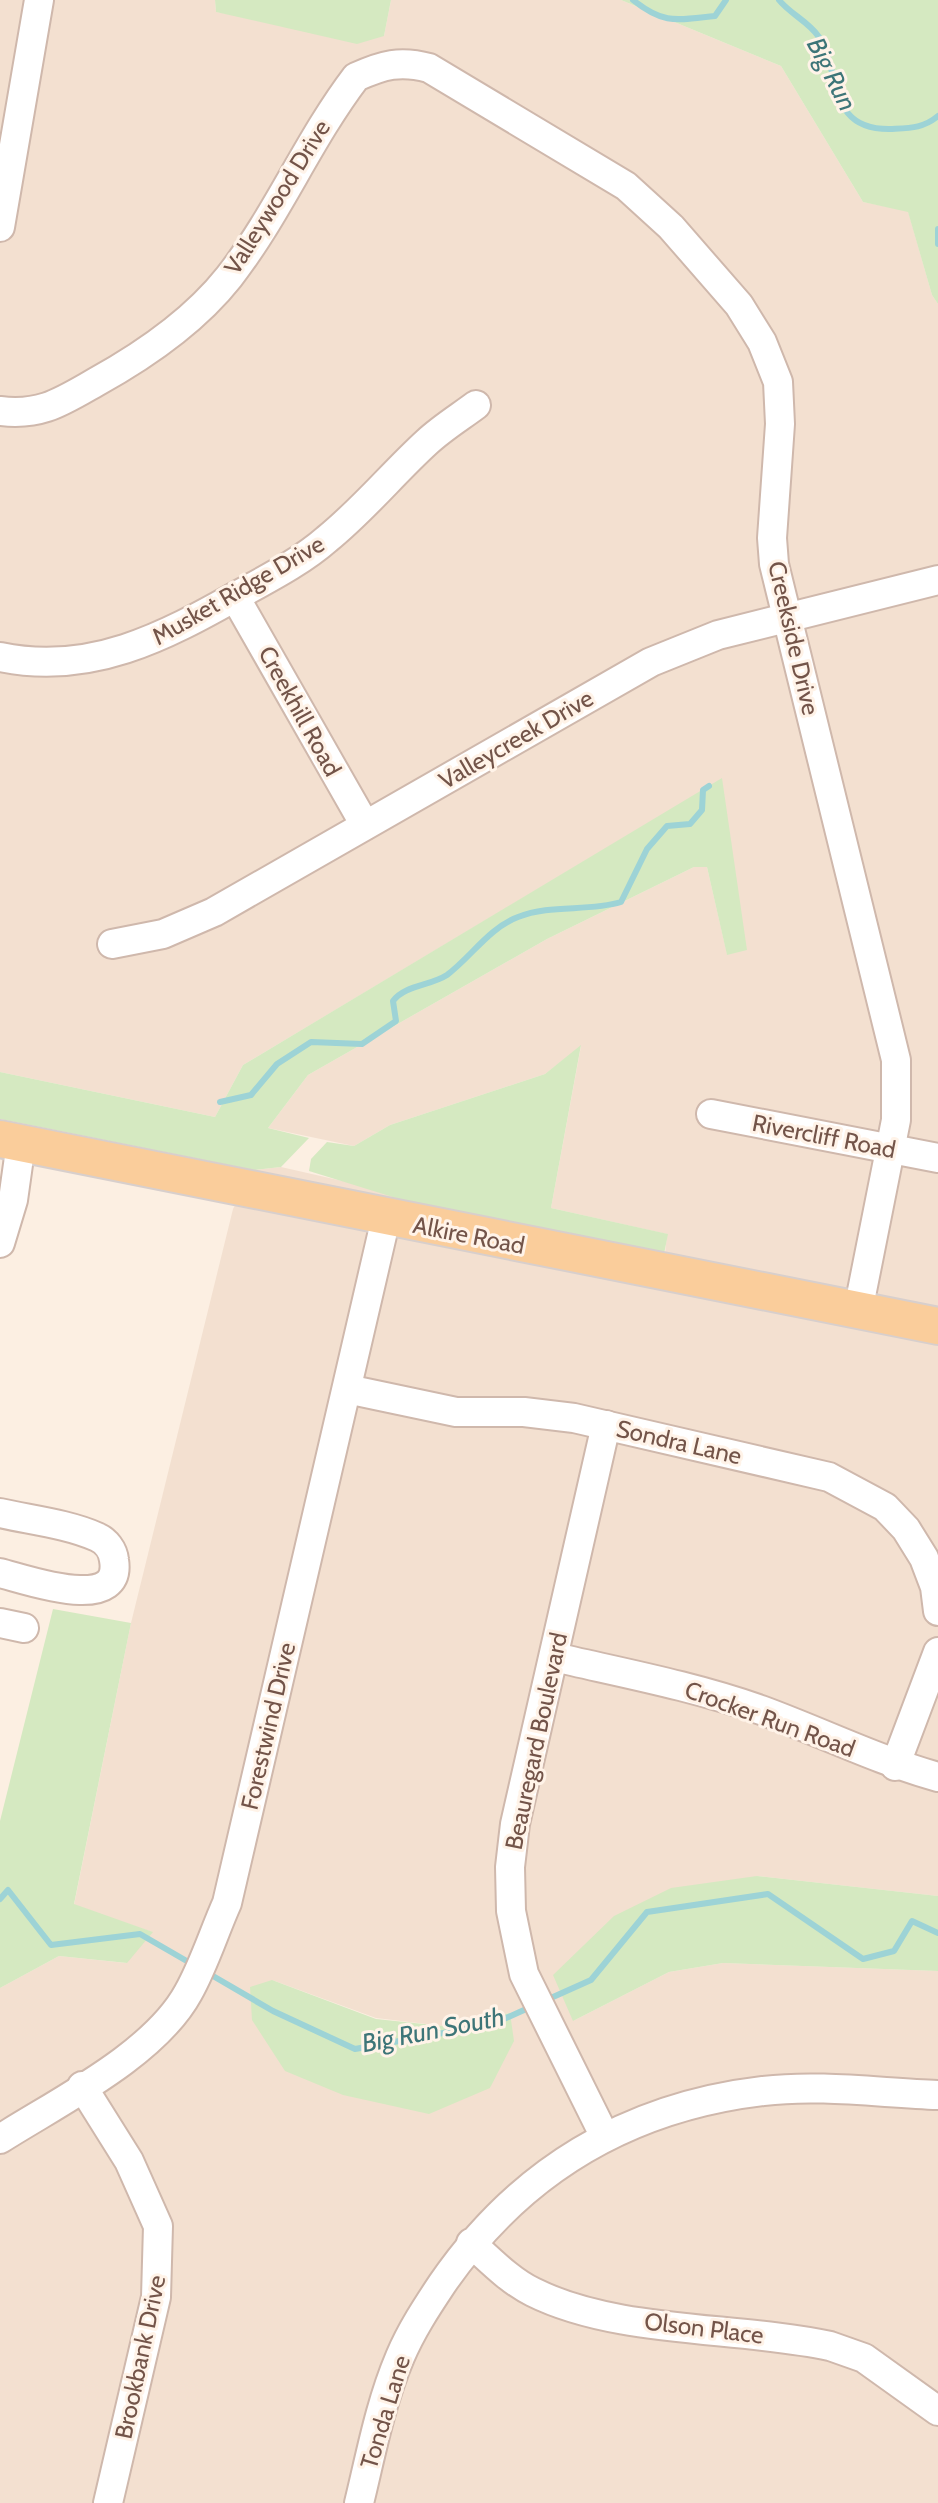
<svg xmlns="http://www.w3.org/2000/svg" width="938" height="2503" viewBox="0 0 938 2503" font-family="Cabin,sans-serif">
	<rect width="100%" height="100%" fill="#fcefe2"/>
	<!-- residential -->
	<path fill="#f3e0d0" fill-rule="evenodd" d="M0,0H215L216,12L384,36L391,0H621L781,66L863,202L908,211L932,295L938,304V1896L757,1876L573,2021L669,1972L723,1963L938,1971V2503H0V1988L59,1956L126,1963L152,1932L74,1905L131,1623L233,1209L254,1170L281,1167L665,1254L667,1234L551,1208L581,1046L545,1074L390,1125L354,1146L268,1128L308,1075L547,939L694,867H707L727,954L722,779L243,1065L215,1117L0,1072ZM272,1980L376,2018L443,2026L510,2013L490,2088Z"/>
	<!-- green -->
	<g fill="#d5e9c1">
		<path d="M215,0H391L384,36L357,44L216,12Z"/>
		<path d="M621,0H938V304L932,295L908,212L863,202L781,66Z"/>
		<path d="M722,778L747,950L727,955L707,867H694L547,939L308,1075L268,1128L309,1138L281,1167L254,1170L0,1119V1072L215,1117L243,1065Z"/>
		<path d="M581,1045L551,1208L668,1234L664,1254L454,1216L309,1171L311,1159L327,1142L354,1146L390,1125L545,1074Z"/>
		<path d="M53,1609L131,1623L74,1904L153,1932L127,1963L59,1956L0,1988V1821Z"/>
		<path d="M757,1876L938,1896V1971L723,1963L669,1972L573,2021L553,1975L614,1916L671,1888Z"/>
		<path d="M272,1980L376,2019L443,2026L510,2013L514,2041L490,2088L429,2114L343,2095L285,2071L252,2020L250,1987Z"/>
	</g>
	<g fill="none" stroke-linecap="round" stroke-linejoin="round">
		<!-- stream -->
		<g stroke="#9dd3d6" stroke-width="6">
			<path d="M633,0C664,25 677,20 715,16L726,0"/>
			<path d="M779,0C790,14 808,21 819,37C842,74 826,131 892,129C910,128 924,128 938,116"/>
			<path d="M938,229V244"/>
			<path d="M220,1102L251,1095L277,1064L311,1042L362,1044L396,1021L393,1001C405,985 430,986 447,975C471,957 489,928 518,917C551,904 588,912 621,902L647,849L667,826L690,824L702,810L703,790L709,786"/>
			<path d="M0,1899L8,1890L51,1945L140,1934L185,1960"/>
			<path d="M213,1976L273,2011L355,2049L493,2024L524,2010"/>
			<path d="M553,1997L591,1980L647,1912L768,1894L863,1959L894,1951L912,1921L938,1933"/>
		</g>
		<defs>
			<g id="minor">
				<path d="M0,227L39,0"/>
				<path d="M0,411C41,416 61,402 96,382C143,356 195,320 229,277C278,214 308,140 356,77C383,65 400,60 429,68L626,186L671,227L739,305L762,342L778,382L780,424L772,538L774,564L896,1060V1120L858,1311"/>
				<path d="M235,597L365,825"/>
				<path d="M0,657C90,676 164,637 240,594C269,578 302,561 327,539C364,509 393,473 427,442C442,428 460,417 476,405"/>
				<path d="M112,944L163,934L214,912L651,662L718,635L938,580"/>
				<path d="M711,1114L938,1158"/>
				<path d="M0,1243L13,1200L21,1143"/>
				<path d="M347,1389L456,1412H524L574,1418L829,1477L885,1507L906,1529L924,1558L935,1587L938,1611"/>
				<path d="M0,1513C31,1520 68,1524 97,1537C106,1541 113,1550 114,1560C123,1615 25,1579 0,1573"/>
				<path d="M0,1623L24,1628"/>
				<path d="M554,1657C623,1673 693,1686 761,1710C821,1732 877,1760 938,1777"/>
				<path d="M895,1766L938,1652"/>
				<path d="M82,2086L129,2161L158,2226L156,2297L108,2503"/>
				<path d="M605,2137L524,1974L511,1911L510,1867L515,1824L606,1425"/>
				<path d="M0,2139C58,2102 154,2055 188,1993C204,1965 214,1932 227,1903L386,1218"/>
				<path d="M471,2243C490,2260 510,2281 533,2292C617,2334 737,2326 830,2346L864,2358L938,2411"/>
				<path d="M359,2503C371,2454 380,2404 400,2357C411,2331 426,2308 442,2284C519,2172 627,2107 763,2091C819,2084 881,2093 938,2095"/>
			</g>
			<path id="major" d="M0,1139L938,1326"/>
		</defs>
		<!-- minor casing -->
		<use href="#minor" stroke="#cfb8ac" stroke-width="32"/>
		<!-- major casing -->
		<use href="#major" stroke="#d8cfcc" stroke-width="40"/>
		<!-- minor -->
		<use href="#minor" stroke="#fff" stroke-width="28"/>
		<!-- major -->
		<use href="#major" stroke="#facd9b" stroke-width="36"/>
	</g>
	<g text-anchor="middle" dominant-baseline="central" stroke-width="6" stroke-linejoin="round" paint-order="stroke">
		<!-- street labels -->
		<g font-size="24" fill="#735449" stroke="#fff3e8">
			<text transform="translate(277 197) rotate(-58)">Valleywood Drive</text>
			<text transform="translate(238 590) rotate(-30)">Musket Ridge Drive</text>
			<text transform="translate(794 638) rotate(77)">Creekside Drive</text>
			<text transform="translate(300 711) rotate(61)">Creekhill Road</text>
			<text transform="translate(516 739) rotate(-30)">Valleycreek Drive</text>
			<text transform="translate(824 1136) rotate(11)">Rivercliff Road</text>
			<text transform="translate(469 1235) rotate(11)">Alkire Road</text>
			<text transform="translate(679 1442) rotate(13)">Sondra Lane</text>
			<text transform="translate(770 1719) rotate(20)">Crocker Run Road</text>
			<text transform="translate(268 1726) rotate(-77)">Forestwind Drive</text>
			<text transform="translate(536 1741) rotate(-78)">Beauregard Boulevard</text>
			<text transform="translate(704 2328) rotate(7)">Olson Place</text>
			<text transform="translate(140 2357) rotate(-78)">Brookbank Drive</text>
			<text transform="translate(385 2412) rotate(-73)">Tonda Lane</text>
		</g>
		<!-- water labels -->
		<g font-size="26" font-style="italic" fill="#3d7578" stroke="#fff3e8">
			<text transform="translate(832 74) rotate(63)">Big Run</text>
			<text transform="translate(433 2030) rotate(-11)">Big Run South</text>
		</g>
	</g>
</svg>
